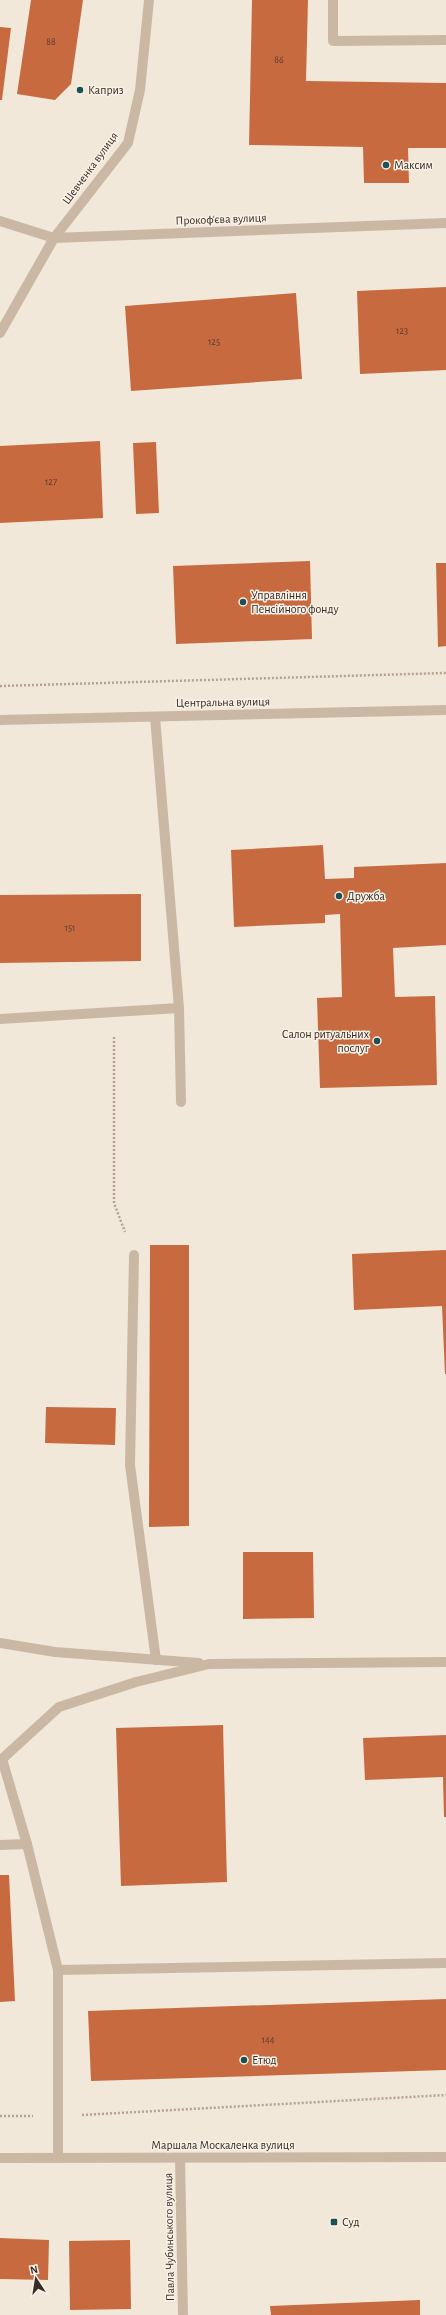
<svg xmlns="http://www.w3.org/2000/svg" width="446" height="2315" viewBox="0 0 446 2315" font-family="'Alegreya Sans',sans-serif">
	<rect width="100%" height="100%" fill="#f2e8d9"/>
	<!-- building -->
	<g fill="#c86a40">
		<path d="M31,0H83L71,84L55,100L17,94Z"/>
		<path d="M252,0H308L306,81L446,83V148H408L409,183H364L363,147L249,145Z"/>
		<path d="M0,27L11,28L2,100H0Z"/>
		<path d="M446,287V370L360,374L357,291Z"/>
		<path d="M296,293L302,379L131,391L125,306Z"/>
		<path d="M100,441L103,518L0,523V446Z"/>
		<path d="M156,442L159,513L136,514L133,443Z"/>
		<path d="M310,561L312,639L176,644L173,566Z"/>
		<path d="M436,563H446V646L438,647Z"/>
		<path d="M323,845L325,879L354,878V867L446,863V945L393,948L395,997L435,996L437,1085L320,1088L317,998L342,997L340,914L325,915V923L234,927L231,850Z"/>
		<path d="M141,894V961L0,963V895Z"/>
		<path d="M150,1245H189V1526L149,1527Z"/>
		<path d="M446,1250V1374H445L442,1306L354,1310L352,1254Z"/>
		<path d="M46,1407L116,1408L115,1445L45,1443Z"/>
		<path d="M243,1552H313L314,1618L243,1619Z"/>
		<path d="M223,1725L227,1882L121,1886L116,1728Z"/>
		<path d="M446,1735V1817H444L443,1777L365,1780L363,1738Z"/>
		<path d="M0,1875H9L15,2001L0,2002Z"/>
		<path d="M446,1999V2070L91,2081L88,2011Z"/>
		<path d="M0,2238L49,2240L48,2280L0,2279Z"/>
		<path d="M130,2240L131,2309L70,2310L69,2241Z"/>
		<path d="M420,2300V2315H271L270,2306Z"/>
	</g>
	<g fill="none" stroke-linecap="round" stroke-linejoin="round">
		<!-- path -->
		<g stroke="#b6a28f" stroke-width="2.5" stroke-dasharray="2 2" stroke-linecap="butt">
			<path d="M0,686L446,673"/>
			<path d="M114,1037V1203L125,1232"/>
			<path d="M82,2115L446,2095"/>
			<path d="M0,2116H33"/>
		</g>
		<!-- minor -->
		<g stroke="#cab8a5" stroke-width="10">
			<path d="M333,0V41L446,40"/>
			<path d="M0,221L54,238L446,223"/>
			<path d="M0,333L54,238L128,143L140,90L149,0"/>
			<path d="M155,717L179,1008L181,1102"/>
			<path d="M0,720L446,710"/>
			<path d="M0,1019L179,1008"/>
			<path d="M134,1255L130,1465L156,1660"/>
			<path d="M0,1643L55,1652L199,1663"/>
			<path d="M27,1844L2,1759L59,1707L136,1682L209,1664L446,1662"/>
			<path d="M0,1845L27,1844L58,1970"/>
			<path d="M0,2158L446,2157"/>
			<path d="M58,2158V1970L446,1963"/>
			<path d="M180,2158L183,2315"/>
		</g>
	</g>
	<!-- markers -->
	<g fill="#1b5057" stroke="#f9f1e5" stroke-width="1.5">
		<circle cx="80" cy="90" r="4"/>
		<circle cx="386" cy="165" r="4"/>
		<circle cx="243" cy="602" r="4"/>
		<circle cx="339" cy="896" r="4"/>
		<circle cx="377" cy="1041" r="4"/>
		<circle cx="244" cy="2060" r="4"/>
		<rect x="330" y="2218" width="8" height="8" rx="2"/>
	</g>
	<g text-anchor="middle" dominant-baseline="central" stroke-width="3" stroke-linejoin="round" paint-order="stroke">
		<!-- number labels -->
		<g font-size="10" fill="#5a3c2c">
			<text x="51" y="42">88</text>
			<text x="279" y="60">86</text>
			<text x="402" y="331">123</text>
			<text x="214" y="342">125</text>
			<text x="51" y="482">127</text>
			<text x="70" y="928">151</text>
			<text x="268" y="2040">144</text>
		</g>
		<!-- poi labels -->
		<g font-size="12" fill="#352c26" stroke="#f9f1e5" text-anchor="start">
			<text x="88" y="90">Каприз</text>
			<text x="394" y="165">Максим</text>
			<text x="251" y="595">Управління<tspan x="251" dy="14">Пенсійного фонду</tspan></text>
			<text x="347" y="896">Дружба</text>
			<text x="369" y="1034" text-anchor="end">Салон ритуальних<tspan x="369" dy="14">послуг</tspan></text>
			<text x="252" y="2060">Етюд</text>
			<text x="342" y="2222">Суд</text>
		</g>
		<!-- street labels -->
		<g font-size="12" fill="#352c26" stroke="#f9f1e5">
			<text transform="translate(90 168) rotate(-54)">Шевченка вулиця</text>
			<text transform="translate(221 219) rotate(-2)">Прокоф'єва вулиця</text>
			<text transform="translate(223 702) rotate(-1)">Центральна вулиця</text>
			<text x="223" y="2145">Маршала Москаленка вулиця</text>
			<text transform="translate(169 2237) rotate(-91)">Павла Чубинського вулиця</text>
		</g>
	</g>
	<!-- north arrow -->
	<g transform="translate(36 2279) rotate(348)" stroke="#f9f1e5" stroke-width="3" paint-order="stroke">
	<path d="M0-3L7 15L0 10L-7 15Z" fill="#352c26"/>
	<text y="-6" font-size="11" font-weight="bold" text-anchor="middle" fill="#352c26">N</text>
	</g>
</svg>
